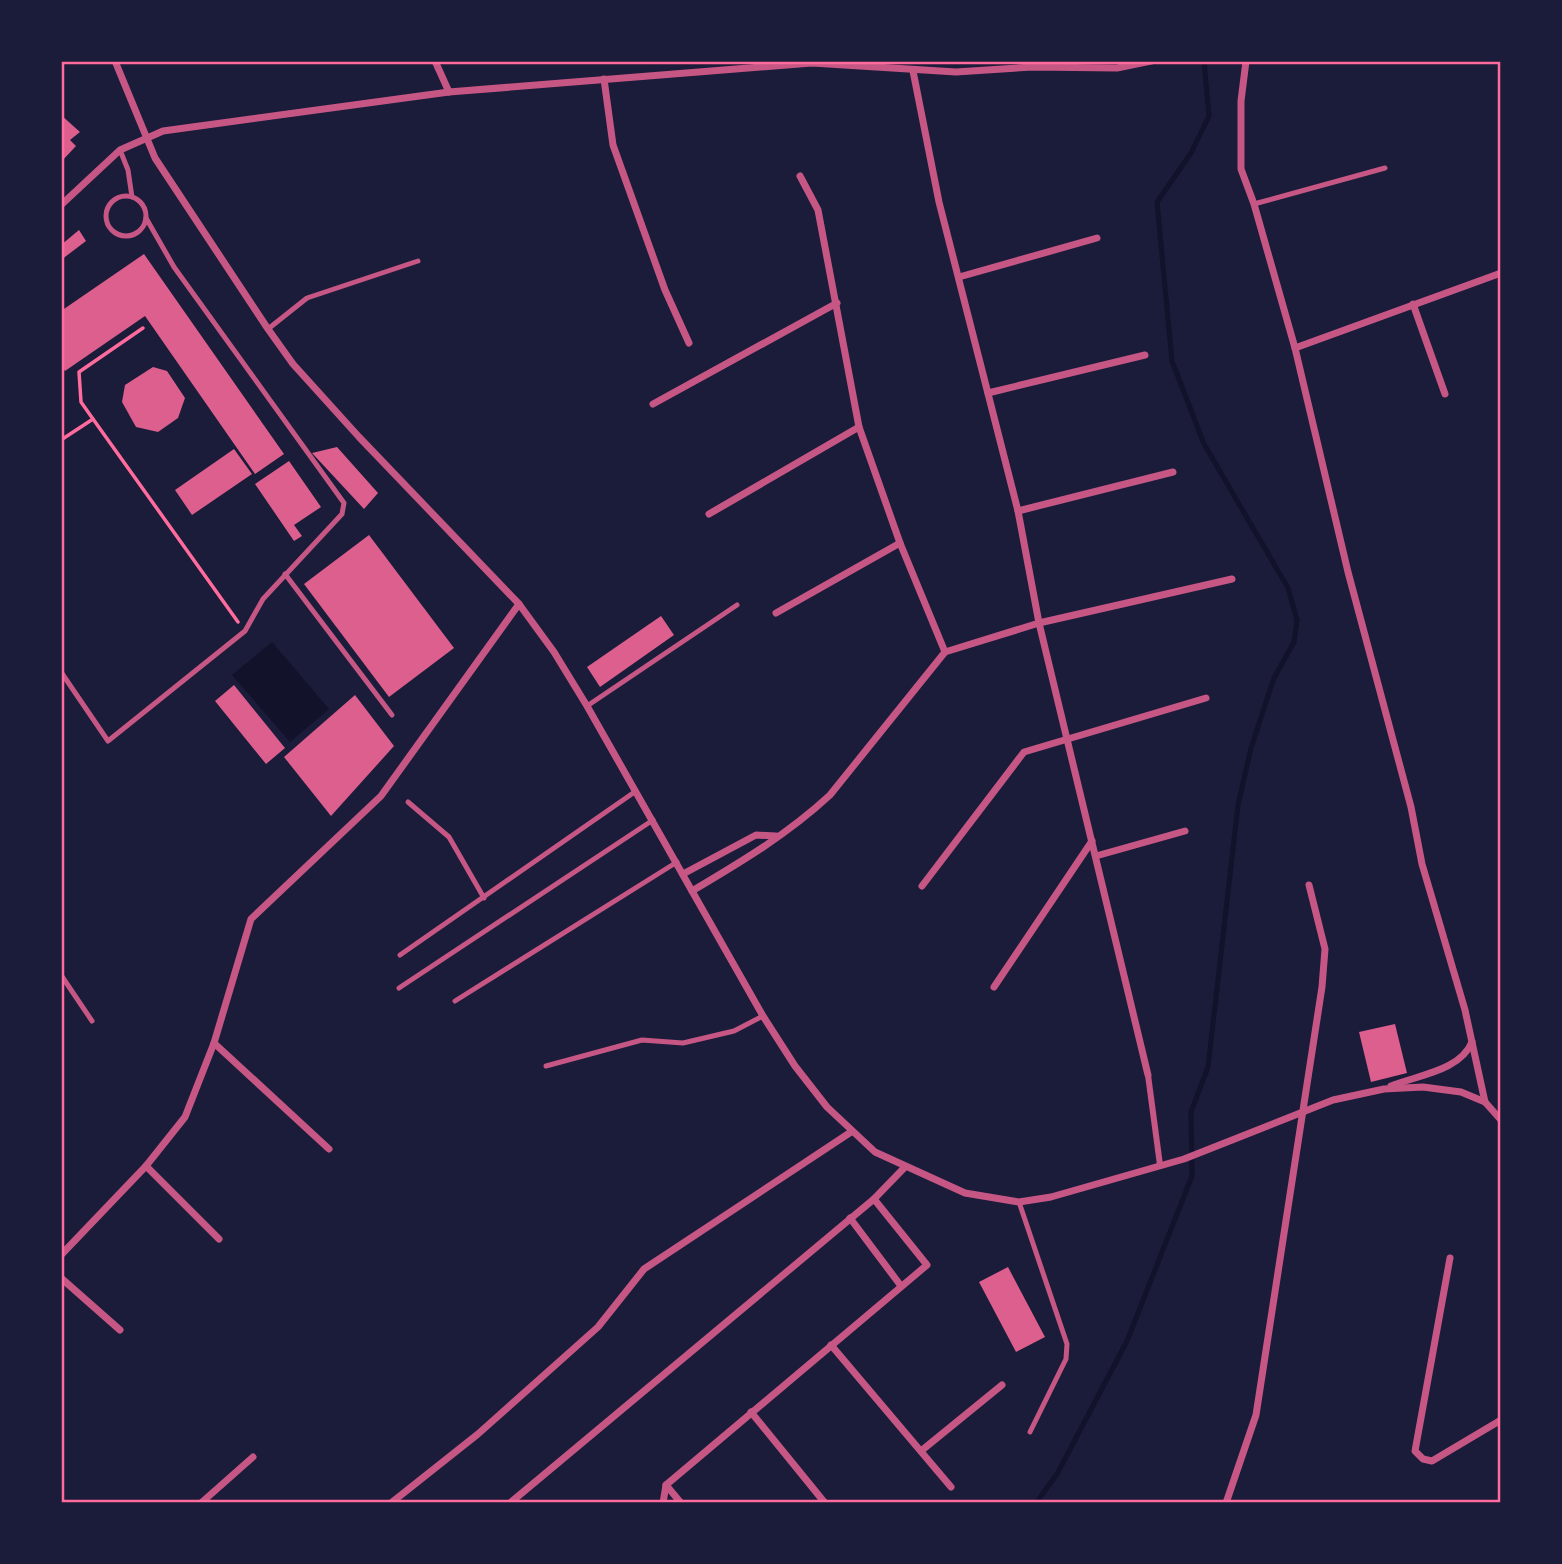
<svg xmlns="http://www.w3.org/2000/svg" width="1562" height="1564" viewBox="0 0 1562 1564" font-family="'Source Serif 4',serif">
	<rect width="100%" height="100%" fill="#1b1b3a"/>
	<!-- water -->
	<path fill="#12122b" d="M272,642L329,709L290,742L232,675Z"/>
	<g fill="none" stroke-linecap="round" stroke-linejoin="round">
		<!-- stream -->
		<path stroke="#12122b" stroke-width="5" d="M1036,1503L1057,1474L1127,1341L1192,1176L1191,1112L1208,1067L1238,805L1251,748L1274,678L1294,642L1297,620L1288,588L1204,444L1172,361L1157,202L1191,153L1209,116L1204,61"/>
	</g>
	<!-- building -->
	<g fill="#dd5f8e">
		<path d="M61,115L80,132L70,140L76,146L61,162Z"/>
		<path d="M79,230L86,241L61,260V245Z"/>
		<path d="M144,254L284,454L255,474L145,316L65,371L61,365V311Z"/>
		<path d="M153,367L167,371L185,398L178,418L158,432L136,427L122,402L125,385Z"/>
		<path d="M337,447L378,493L364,509L312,453Z"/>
		<path d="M234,449L252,474L192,515L175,490Z"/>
		<path d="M289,461L321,507L294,525L302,536L294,541L255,484Z"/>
		<path d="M369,535L454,648L389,697L304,584Z"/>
		<path d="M661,616L674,635L600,687L587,667Z"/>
		<path d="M234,685L285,748L266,764L215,701Z"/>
		<path d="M355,695L394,746L331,816L284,757Z"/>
		<path d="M1395,1024L1407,1073L1371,1082L1359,1032Z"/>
		<path d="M1008,1267L1045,1337L1016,1352L979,1282Z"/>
	</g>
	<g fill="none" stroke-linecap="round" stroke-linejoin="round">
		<!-- path -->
		<g stroke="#ff6b9d" stroke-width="3.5">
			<path d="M93,419L238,622"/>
			<path d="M61,440L93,419L81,402L79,372L143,328"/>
		</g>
		<!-- service -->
		<g stroke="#c65784" stroke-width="5">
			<path d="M120,150L128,170L132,197"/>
			<circle cx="126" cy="216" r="20"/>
			<path d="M1254,204L1385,168"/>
			<path d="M268,329L307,298L418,261"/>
			<path d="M285,574L392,715"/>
			<path d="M61,672L108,741L245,631L263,599L342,514L344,503L174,267L146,218"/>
			<path d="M587,706L737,605"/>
			<path d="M408,802L449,837L484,898"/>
			<path d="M400,955L636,791"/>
			<path d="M61,975L92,1021"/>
			<path d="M399,988L653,820"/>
			<path d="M455,1001L677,862"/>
			<path d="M546,1066L642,1040L683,1043L734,1031L763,1016"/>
			<path d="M1019,1202L1067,1344L1066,1359L1030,1432"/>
		</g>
		<!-- pedestrian -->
		<path stroke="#c65784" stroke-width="6" d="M1148,1075L1160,1165"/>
		<!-- minor -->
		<g stroke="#c65784" stroke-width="7">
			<path d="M115,61L155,158L268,329L293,364L359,437L519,604L554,652L587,706L763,1016L795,1066L827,1107L875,1152L965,1193L1019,1202L1051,1197L1184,1159L1333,1100L1384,1089L1423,1087L1461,1092L1485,1102"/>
			<path d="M435,61L449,92"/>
			<path d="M1246,61L1241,101V169L1254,204L1295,348L1348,572L1411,807L1422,864L1465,1010L1485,1102L1501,1120"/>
			<path d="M913,71L939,202L1018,511L1039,623L1148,1075"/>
			<path d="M604,79L613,145L665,290L689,343"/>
			<path d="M800,176L818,210L859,427L900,543L945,652"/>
			<path d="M61,205L120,150L163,131L449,92L812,63L956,72L1032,67L1117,68L1151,61"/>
			<path d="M959,277L1097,238"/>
			<path d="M1413,304L1445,394"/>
			<path d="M1295,348L1501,273"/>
			<path d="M988,393L1145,355"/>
			<path d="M653,404L837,303"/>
			<path d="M1018,511L1173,472"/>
			<path d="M709,514L859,427"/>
			<path d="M776,613L900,543"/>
			<path d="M1096,856L1185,831"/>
			<path d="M683,874L756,835L776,836"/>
			<path d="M922,886L1024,752L1206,698"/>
			<path d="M692,891C741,862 788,834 830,795L945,652L1039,623L1232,579"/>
			<path d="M994,987L1092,841"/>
			<path d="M214,1043L329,1149"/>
			<path d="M1391,1086C1418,1075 1460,1071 1472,1042"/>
			<path d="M146,1166L219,1239"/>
			<path d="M850,1218L901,1286"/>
			<path d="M61,1255L146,1166L185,1117L214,1043L251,919L381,796L519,604"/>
			<path d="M1450,1258L1415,1451L1423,1459L1432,1461L1501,1420"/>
			<path d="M61,1278L120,1330"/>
			<path d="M831,1345L951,1487"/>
			<path d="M751,1412L825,1503"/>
			<path d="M921,1451L1002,1385"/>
			<path d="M666,1485L681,1503"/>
			<path d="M201,1503L253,1457"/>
			<path d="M391,1503L478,1434L598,1327L644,1269L851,1132"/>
			<path d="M510,1503L874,1199L905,1167"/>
			<path d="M663,1503L666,1485L927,1265L874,1199"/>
			<path d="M1226,1503L1256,1415L1322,987L1325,949L1309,885"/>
		</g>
	</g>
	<!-- border -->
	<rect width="1562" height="1564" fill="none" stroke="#1b1b3a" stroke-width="126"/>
	<rect x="63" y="63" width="1436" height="1438" fill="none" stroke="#ff6b9d" stroke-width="2.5"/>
</svg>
